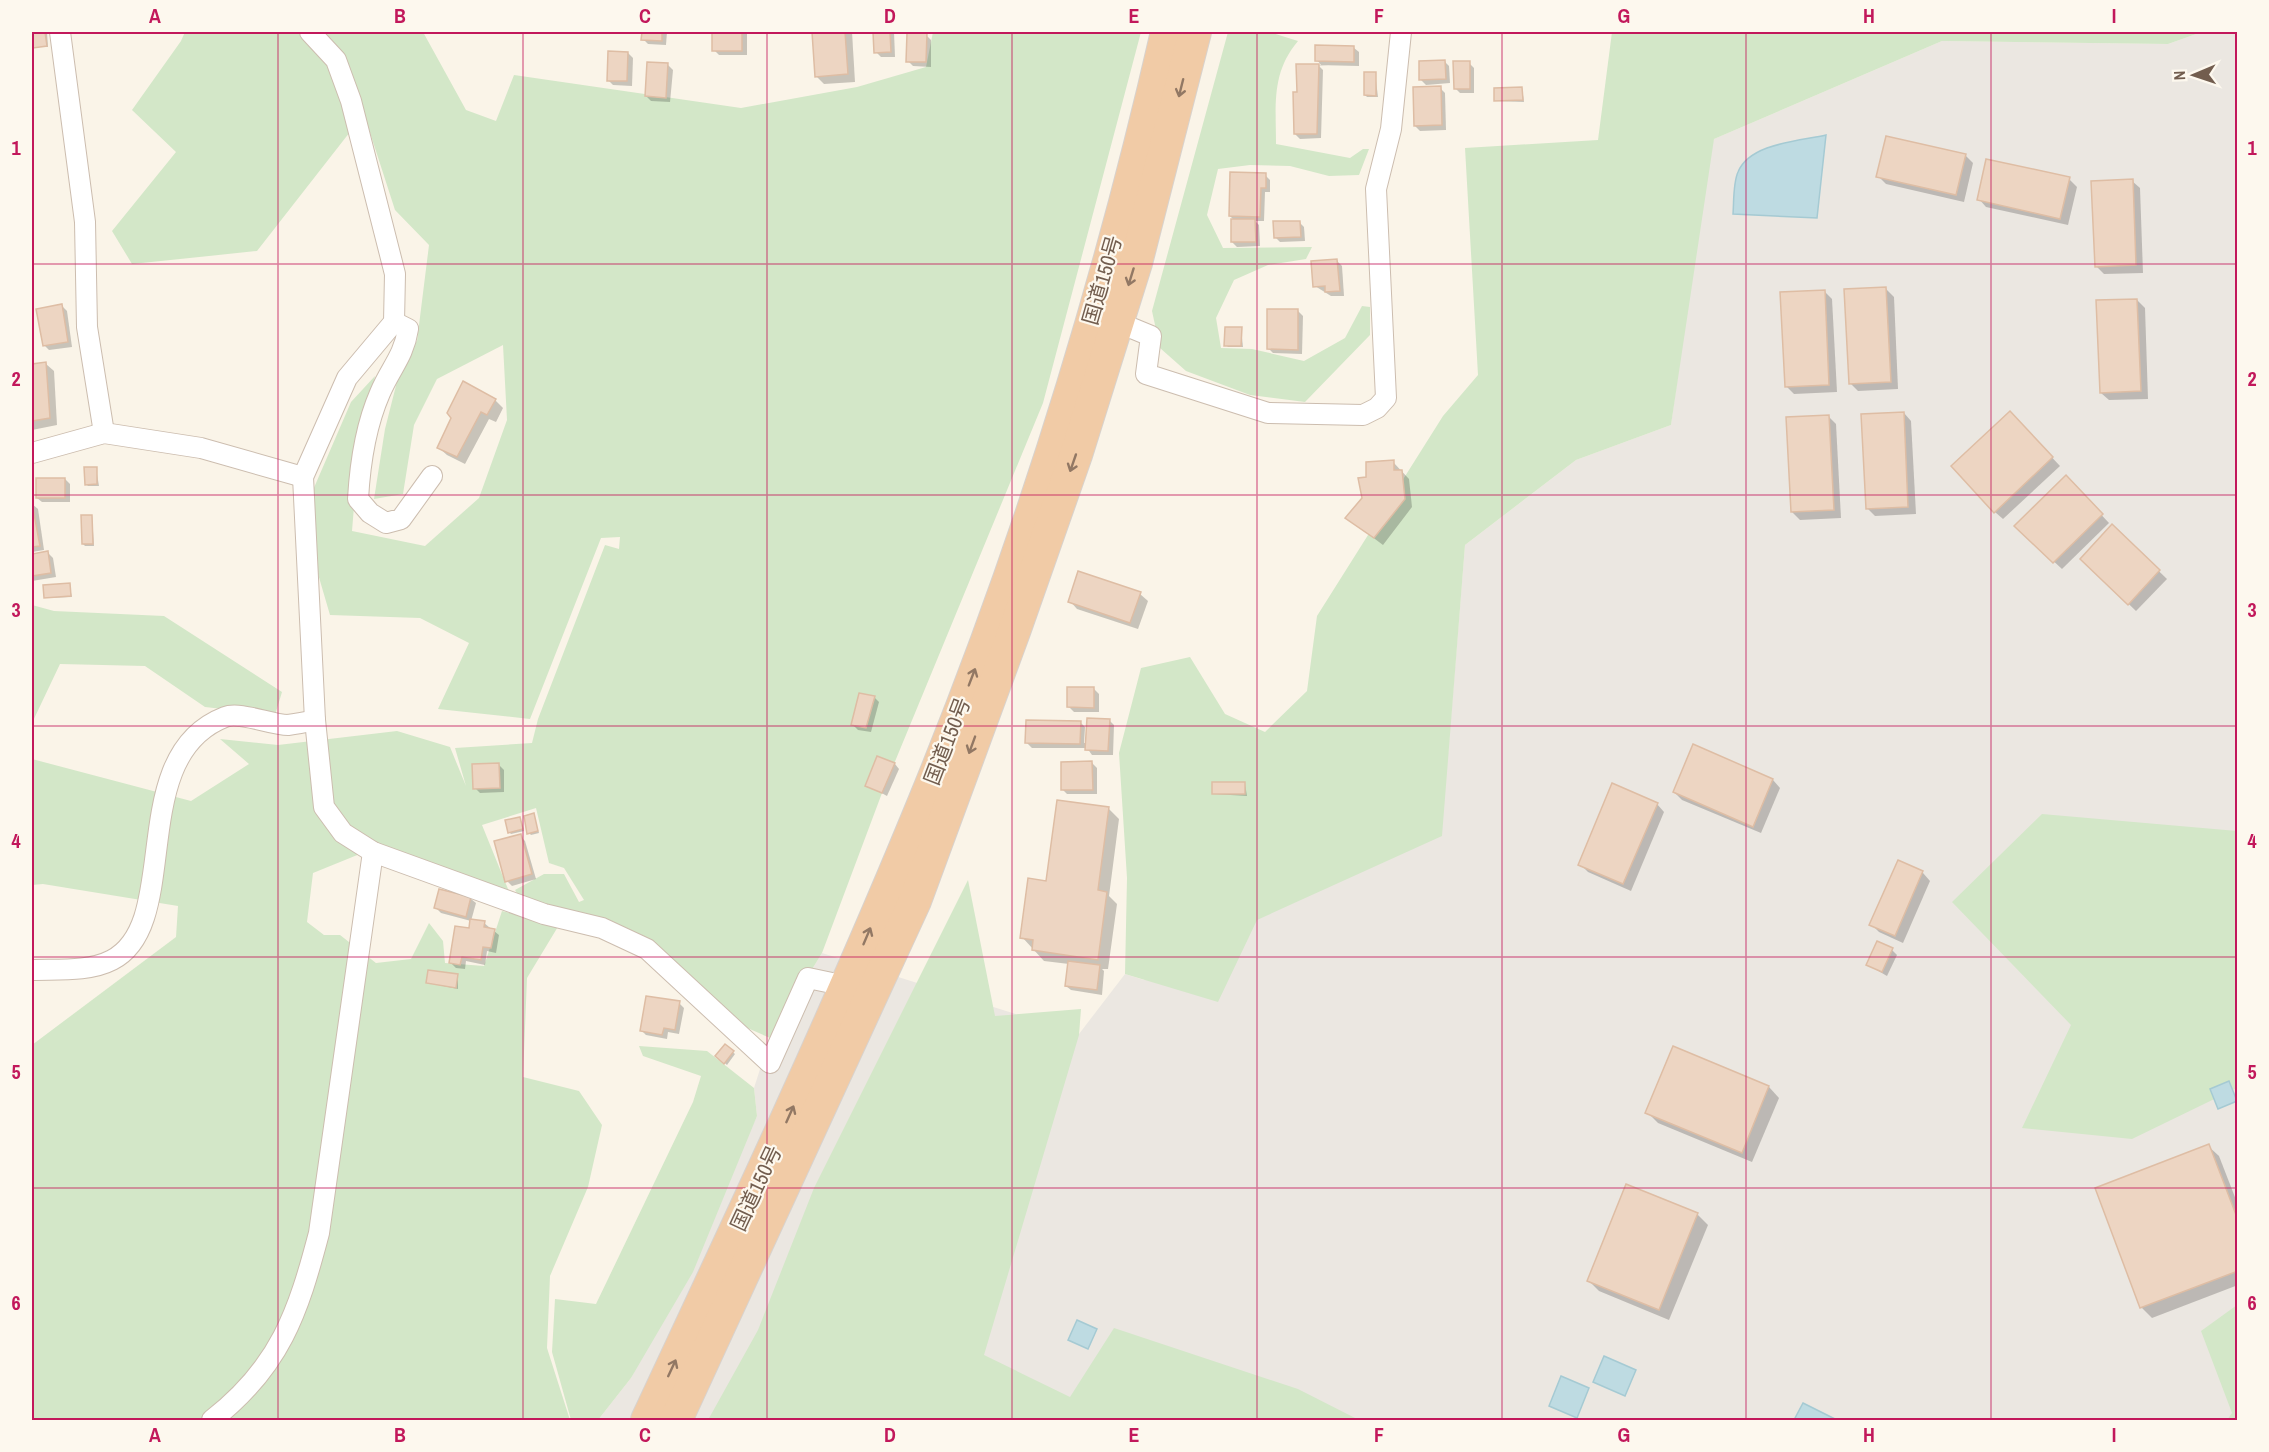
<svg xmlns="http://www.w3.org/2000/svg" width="2269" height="1452" viewBox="0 0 2269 1452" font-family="'Archivo Narrow','Noto Sans JP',sans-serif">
	<rect width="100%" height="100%" fill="#faf4e8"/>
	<!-- industrial -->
	<path fill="#ebe7e1" d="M2202,32H2237V1420H598L631,1378L757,1116L754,1088L770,1038L822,953L1079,1034L1125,974L1144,980L1448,754L1465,545L1576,460L1671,425L1709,150L1714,139L1942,41L2168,44Z"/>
	<!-- green -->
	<g fill="#d3e7c8">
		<path d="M185,32H423L466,110L496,121L514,75L741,108L857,87L926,67L933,32H1141L1043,403L882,793L822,953L770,1038L736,1023L656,944L525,906L515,890L544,874H564L579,902L584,900L564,868L549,863L536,808L482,825L508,889L518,900L377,847L313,873L307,922L324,935H340L376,963L411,959L429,923L443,941L445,963L484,966L502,911L559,925L527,978L523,1077L579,1091L602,1125L588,1187L550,1276L547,1348L570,1420H32V1045L176,937L178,906L43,884L32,885V759L191,801L249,764L220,739L278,745L397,731L450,747L466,786L455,748L532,743L538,719L605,545L619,549L620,537L601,538L530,719L438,709L469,643L420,618L330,615L311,550L313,490L351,402L375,376L358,458L352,531L425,546L479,498L507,420L503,345L437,379L414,425L403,494L374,499L385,429L405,350L417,341L429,245L395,210L364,114L257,251L132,264L112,231L176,152L132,110L181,41Z"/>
		<path d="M1228,32H1269L1298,41C1271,73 1276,105 1276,144L1350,158L1363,149H1369L1359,175L1329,176L1290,166L1250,165L1218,169L1207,215L1223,248L1312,247L1306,259L1268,265L1234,280L1216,318L1221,348L1252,349L1304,361L1345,338L1362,306L1370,307V335L1305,402L1250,395L1186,371L1160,348L1152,311Z"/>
		<path d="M1612,32H2202L2168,44L1942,41L1714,139L1671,425L1576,460L1465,545L1442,836L1257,920L1218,1002L1125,974L1127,878L1119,753L1141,668L1190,657L1225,714L1265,732L1307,691L1317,616L1443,416L1478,375L1465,148L1598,140Z"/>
		<path d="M32,605L54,611L164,616L282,692L275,715L205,707L145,666L60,664L32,723Z"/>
		<path d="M2042,814L2237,831V1088L2132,1139L2022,1128L2071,1025L1952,902Z"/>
		<path d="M968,880L995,1016L1081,1009L1079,1035L984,1355L1070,1397L1114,1328L1298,1389L1359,1420H708L758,1330L814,1188Z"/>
		<path d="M639,1046L707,1051L754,1088L757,1116L693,1272L631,1378L598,1420H571L552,1352L555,1299L596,1304L693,1102L701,1076L643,1056Z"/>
		<path d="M2237,1305V1420H2227L2232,1413L2201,1331Z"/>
	</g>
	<!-- water -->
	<g fill="#bedbe2" stroke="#a5cad3" stroke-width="1.5">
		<path d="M1826,135L1817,218L1733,214C1734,201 1733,183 1738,172C1750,143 1800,141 1826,135Z"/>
		<path d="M2229,1081L2237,1101L2218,1109L2210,1089Z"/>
		<path d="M1077,1320L1097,1329L1088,1349L1068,1340Z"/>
		<path d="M1604,1356L1636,1370L1625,1396L1593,1382Z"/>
		<path d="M1561,1376L1589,1388L1577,1418L1549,1406Z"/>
		<path d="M1803,1403L1837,1420H1794Z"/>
	</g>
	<!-- shadow -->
	<g fill="#0003">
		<path d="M33,32H47L48,47H35Z"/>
		<path d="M643,32H667L666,45L648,44L643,39Z"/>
		<path d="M714,32H747V55H719L714,50Z"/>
		<path d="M813,32H852L855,82L824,84L816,76Z"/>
		<path d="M875,32H894L895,57H881L876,52Z"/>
		<path d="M926,35L931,40V67L913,66L908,61Z"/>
		<path d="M1354,48L1359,52V66L1318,65L1323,70L1321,138L1300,139L1295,134L1298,66L1321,65L1317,60Z"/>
		<path d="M628,53L633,58L632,86L613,85L608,80Z"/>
		<path d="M1444,61L1449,66L1450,83L1426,85L1421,80Z"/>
		<path d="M1469,63L1474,68V93H1460L1455,88Z"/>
		<path d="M668,65L673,70L670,102L651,101L646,96Z"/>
		<path d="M1375,73L1378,97H1367L1365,95Z"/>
		<path d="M1440,88L1445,93L1446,130L1420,131L1415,126Z"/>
		<path d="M1522,88L1524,102L1496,101Z"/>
		<path d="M1965,155L1973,163L1964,202L1886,184L1878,176Z"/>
		<path d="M1265,175L1270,180V192H1265L1264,221H1255L1259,225L1260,246L1237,247L1232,242L1235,221L1230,216Z"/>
		<path d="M2069,179L2077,187L2068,225L1986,207L1979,199Z"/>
		<path d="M2132,181L2140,188L2143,273L2104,274L2096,266Z"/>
		<path d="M1299,222L1304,227L1305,241L1280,242L1275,237Z"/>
		<path d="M1337,261L1342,266L1344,296H1331L1315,286Z"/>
		<path d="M1886,289L1894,297L1898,389L1858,391L1850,383Z"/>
		<path d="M1824,291L1832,299L1837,392L1794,394L1786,386Z"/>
		<path d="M2137,300L2145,308L2148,399L2109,400L2101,393Z"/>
		<path d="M62,306L67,311L72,347L49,350L44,345Z"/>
		<path d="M1298,311L1303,316L1302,354L1273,353L1268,348Z"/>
		<path d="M1241,329L1243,347H1228L1226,345Z"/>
		<path d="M46,364L54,371L57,425L32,430V366Z"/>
		<path d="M495,400L503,408L496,422L489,419L465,464L447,455L439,448L453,417Z"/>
		<path d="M1904,413L1911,421L1916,514L1875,516L1867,508Z"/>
		<path d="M2010,413L2060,466L2003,519L1995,512Z"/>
		<path d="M1829,417L1836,424L1841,518L1800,520L1792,512Z"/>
		<path d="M1393,462L1409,479L1412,507L1383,545L1347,518L1363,498L1368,478Z"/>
		<path d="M96,468L99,486H88L86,484Z"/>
		<path d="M2066,477L2109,523L2062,569L2024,534Z"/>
		<path d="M65,479L70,484V502H42L37,498Z"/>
		<path d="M32,504L38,509L44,550L32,552Z"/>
		<path d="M92,516L94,546H85L83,544Z"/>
		<path d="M2112,526L2167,579L2136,611L2082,559Z"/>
		<path d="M48,553L53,558L56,577L32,581V554Z"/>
		<path d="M69,584L72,597L46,598Z"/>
		<path d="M1140,594L1148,601L1138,629L1077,609L1070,601Z"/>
		<path d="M1094,689L1099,694V712H1074L1069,707Z"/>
		<path d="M874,697L879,702L871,732L858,730L853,725Z"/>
		<path d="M1109,720L1114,725L1113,755H1092L1087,748H1032L1027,743L1080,722L1085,727L1084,743H1087Z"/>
		<path d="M878,758L895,764L899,769L887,796L867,785Z"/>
		<path d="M1092,763L1097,768V794H1067L1062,789Z"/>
		<path d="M499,765L504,770V792L480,793L475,788Z"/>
		<path d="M1773,780L1780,788L1761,833L1682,800L1674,792Z"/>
		<path d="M1245,784L1247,796L1214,794Z"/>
		<path d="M1657,804L1664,812L1631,891L1588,872L1580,864Z"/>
		<path d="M1108,808L1119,819L1109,896L1117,904L1108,969H1102L1104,971L1102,995L1071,990L1066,986L1069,964L1044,961L1022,937L1047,882Z"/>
		<path d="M533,815L539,833L531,835L529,833Z"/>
		<path d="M519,819L524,831L511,834L509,832Z"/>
		<path d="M520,836L525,841L536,879L512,886L507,881Z"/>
		<path d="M1899,862L1923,873L1930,881L1903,943L1879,932L1871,924Z"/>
		<path d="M440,891L471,899L476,903L471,921L441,913L436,908Z"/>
		<path d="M484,923L499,935L496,953L487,951L485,965L466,961L465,969L456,968L451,963Z"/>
		<path d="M1892,950L1897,955L1887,976L1868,965Z"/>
		<path d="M458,976V989L428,983Z"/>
		<path d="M679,1003L684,1008L679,1034L668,1032L667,1039L646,1035L641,1030Z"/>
		<path d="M725,1046L735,1054L727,1065L717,1056Z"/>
		<path d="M1673,1048L1769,1087L1779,1098L1752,1162L1658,1123L1647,1112Z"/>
		<path d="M2208,1146L2219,1156L2238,1205V1285L2152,1318L2141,1307Z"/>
		<path d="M1697,1214L1708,1225L1669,1320L1599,1291L1589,1281Z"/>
	</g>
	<!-- building -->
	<g fill="#edd5c2" stroke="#debda4" stroke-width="1.5">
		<path d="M32,32H45L47,46L33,48Z"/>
		<path d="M642,32H662V41L641,40Z"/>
		<rect x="712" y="32" width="30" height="19"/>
		<path d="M812,32H845L848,74L815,77Z"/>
		<path d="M873,32H890L891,52L874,53Z"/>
		<path d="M907,33H927L926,62H906Z"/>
		<path d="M1315,45L1354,46V62L1315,61Z"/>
		<path d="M608,51L628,52L627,81H607Z"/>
		<path d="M1445,60L1446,79L1419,80V61Z"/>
		<path d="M1453,61H1470V89H1454Z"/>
		<path d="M647,62L668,63L666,98L645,96Z"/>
		<path d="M1296,64H1319L1317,134H1294L1293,92H1297Z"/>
		<path d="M1364,72H1376V96L1364,95Z"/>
		<path d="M1441,86L1442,125L1414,126L1413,87Z"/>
		<path d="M1522,87L1523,100L1494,101V88Z"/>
		<path d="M1886,136L1966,154L1956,195L1876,177Z"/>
		<path d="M1986,159L2070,177L2060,219L1977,200Z"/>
		<path d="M1230,172L1266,173V188H1261L1260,217L1229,216Z"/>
		<path d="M2133,179L2136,265L2095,267L2091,181Z"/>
		<path d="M1231,219H1255L1256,242H1231Z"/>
		<path d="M1273,221H1300L1301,237L1274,238Z"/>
		<path d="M1337,259L1340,291L1325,292V286L1313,287L1311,261Z"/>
		<path d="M1886,287L1891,382L1849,384L1844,289Z"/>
		<path d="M1825,290L1829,385L1785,387L1780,292Z"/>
		<path d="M2137,299L2141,391L2100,393L2096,300Z"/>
		<path d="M62,304L68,342L43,346L36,309Z"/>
		<path d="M1267,309H1298V350L1267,349Z"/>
		<path d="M1225,327H1242L1241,346H1224Z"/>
		<path d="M46,362L50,418L32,421V364Z"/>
		<path d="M463,381L496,399L487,415L481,412L457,457L437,448L451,418L447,413Z"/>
		<path d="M2010,411L2053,457L1994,513L1951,466Z"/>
		<path d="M1904,412L1908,507L1866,509L1861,414Z"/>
		<path d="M1829,415L1834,510L1791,512L1786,417Z"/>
		<path d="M1394,460V470H1402L1405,499L1374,538L1345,518L1362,498L1358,478L1366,477V462Z"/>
		<path d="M84,467H97V484L85,485Z"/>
		<path d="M2066,475L2103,514L2053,563L2014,526Z"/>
		<rect x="36" y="478" width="29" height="20"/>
		<path d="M32,503L40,546L32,547Z"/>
		<path d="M81,515H92L93,544H82Z"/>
		<path d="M2112,524L2160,570L2128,605L2080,559Z"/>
		<path d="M48,551L51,573L32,576V554Z"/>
		<path d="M1078,571L1141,592L1130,623L1068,602Z"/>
		<path d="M70,583L71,596L44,598L43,585Z"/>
		<path d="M1067,687H1094V708L1067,707Z"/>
		<path d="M859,693L875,696L866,728L851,725Z"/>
		<path d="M1087,718L1110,719L1108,751L1085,750Z"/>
		<path d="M1026,720L1081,721L1080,744L1025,743Z"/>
		<path d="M1693,744L1773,779L1753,827L1673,792Z"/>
		<path d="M877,756L895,763L882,793L865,786Z"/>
		<path d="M1092,761L1093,790H1061V762Z"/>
		<path d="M499,763L500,788L473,789L472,764Z"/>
		<rect x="1212" y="782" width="33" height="12"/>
		<path d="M1612,783L1658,803L1623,884L1578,865Z"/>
		<path d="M1057,800L1109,807L1098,890L1107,892L1098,960L1032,950L1033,940L1020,938L1028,878L1046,881Z"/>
		<path d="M534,813L538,831L527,834L524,816Z"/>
		<path d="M520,817L523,829L508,833L505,820Z"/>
		<path d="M521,834L532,874L505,882L494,841Z"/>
		<path d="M1898,860L1923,871L1895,936L1869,925Z"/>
		<path d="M439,889L471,897L466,917L434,908Z"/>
		<path d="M470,919L485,921L484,927L495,929L491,948L483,947L481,960L462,957L460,965L449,963L455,926L469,928Z"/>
		<path d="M1877,941L1893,948L1882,972L1866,965Z"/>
		<path d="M1068,961L1100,965L1097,990L1065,986Z"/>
		<path d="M428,970L458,974L456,988L426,983Z"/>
		<path d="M646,996L680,1001L675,1030L664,1028L662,1035L640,1031Z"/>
		<path d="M725,1044L734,1051L724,1064L715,1056Z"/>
		<path d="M1673,1046L1769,1086L1742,1153L1645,1113Z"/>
		<path d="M2209,1144L2238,1220V1271L2140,1308L2095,1188Z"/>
		<path d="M1626,1184L1698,1213L1659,1310L1587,1281Z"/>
	</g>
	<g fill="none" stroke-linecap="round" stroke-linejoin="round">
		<defs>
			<g id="minor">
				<path d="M60,32L85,222L87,327L104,433"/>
				<path d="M310,32L336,60L351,101L395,274L394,322L347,378L303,477L315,720L324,807L343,833L373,852L544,914L602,928L647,949L770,1063L808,978L846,986"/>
				<path d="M394,322L408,329C404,356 390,369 380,393C366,425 360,464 358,499L370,513L386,523L401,519L432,476"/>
				<path d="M1117,322L1151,336L1146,374L1268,413L1363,415L1377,408L1386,398L1376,189L1391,129L1401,32"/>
				<path d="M32,453L104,433L201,448L303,477"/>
				<path d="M32,970C57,969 89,972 112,960C184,923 124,756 225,717C240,711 271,725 288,725C296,724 306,722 315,720"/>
				<path d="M212,1420C280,1367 298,1313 319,1233L373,852"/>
			</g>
			<g id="trunk">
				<path d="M647,1420C742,1217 837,1014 922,807C1025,557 1107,295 1167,32"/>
				<path d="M676,1420L915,901L1015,629L1076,455L1136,263L1195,32"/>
			</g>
		</defs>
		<!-- minor casing -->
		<use href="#minor" stroke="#ccbdaf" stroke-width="22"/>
		<!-- trunk casing -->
		<use href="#trunk" stroke="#d8d2cd" stroke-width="34"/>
		<!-- minor -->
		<use href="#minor" stroke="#fff" stroke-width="20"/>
		<!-- trunk -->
		<use href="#trunk" stroke="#f1cba6" stroke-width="32"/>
	</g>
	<!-- one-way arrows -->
	<defs><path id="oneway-shaft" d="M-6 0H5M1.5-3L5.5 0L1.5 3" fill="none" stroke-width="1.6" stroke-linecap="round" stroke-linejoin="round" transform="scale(1.5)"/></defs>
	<g stroke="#927864">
		<use href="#oneway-shaft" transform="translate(1181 88) rotate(104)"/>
		<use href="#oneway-shaft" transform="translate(1131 277) rotate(107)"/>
		<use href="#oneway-shaft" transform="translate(1073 463) rotate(109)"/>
		<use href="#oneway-shaft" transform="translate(972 677) rotate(-69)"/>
		<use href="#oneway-shaft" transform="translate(972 745) rotate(110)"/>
		<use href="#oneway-shaft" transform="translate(867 936) rotate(-67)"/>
		<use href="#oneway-shaft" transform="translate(790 1114) rotate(-66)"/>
		<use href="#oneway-shaft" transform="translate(672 1368) rotate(-65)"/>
	</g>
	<!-- grid -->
	<path fill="none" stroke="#c2185b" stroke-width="1.5" stroke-opacity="0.55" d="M278,32V1420M523,32V1420M767,32V1420M1012,32V1420M1257,32V1420M1502,32V1420M1746,32V1420M1991,32V1420M32,264H2238M32,495H2238M32,726H2238M32,957H2238M32,1188H2238"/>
	<g text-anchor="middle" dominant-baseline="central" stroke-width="4.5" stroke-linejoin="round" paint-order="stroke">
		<!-- street labels -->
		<g font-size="21" fill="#725d4e" stroke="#fdf8ee">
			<text transform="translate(1102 280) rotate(-74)">国道150号</text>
			<text transform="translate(947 741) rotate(-69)">国道150号</text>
			<text transform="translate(756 1188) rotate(-65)">国道150号</text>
		</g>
	</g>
	<!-- border -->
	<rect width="2269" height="1452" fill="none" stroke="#fdf8ee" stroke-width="66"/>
	<!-- north arrow -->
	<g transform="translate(2194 75) rotate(268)" stroke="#fdf8ee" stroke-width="4.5" paint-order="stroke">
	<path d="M0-4.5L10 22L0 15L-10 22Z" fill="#725d4e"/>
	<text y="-9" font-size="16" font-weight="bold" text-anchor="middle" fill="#725d4e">N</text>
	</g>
	<rect x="33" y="33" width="2203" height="1386" fill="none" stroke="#c2185b" stroke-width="2"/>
	<g font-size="20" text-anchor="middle" font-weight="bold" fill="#c2185b">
		<text x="155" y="23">A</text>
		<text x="400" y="23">B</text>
		<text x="645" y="23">C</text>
		<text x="890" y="23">D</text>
		<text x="1134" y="23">E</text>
		<text x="1379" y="23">F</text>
		<text x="1624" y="23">G</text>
		<text x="1869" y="23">H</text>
		<text x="2114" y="23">I</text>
		<text x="16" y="155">1</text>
		<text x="2252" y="155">1</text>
		<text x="16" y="386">2</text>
		<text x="2252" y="386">2</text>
		<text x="16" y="617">3</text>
		<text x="2252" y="617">3</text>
		<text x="16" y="848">4</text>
		<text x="2252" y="848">4</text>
		<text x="16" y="1079">5</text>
		<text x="2252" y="1079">5</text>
		<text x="16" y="1310">6</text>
		<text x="2252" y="1310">6</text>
		<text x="155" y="1442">A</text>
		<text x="400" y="1442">B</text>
		<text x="645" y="1442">C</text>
		<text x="890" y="1442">D</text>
		<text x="1134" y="1442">E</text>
		<text x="1379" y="1442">F</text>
		<text x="1624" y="1442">G</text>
		<text x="1869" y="1442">H</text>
		<text x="2114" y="1442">I</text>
	</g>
</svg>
